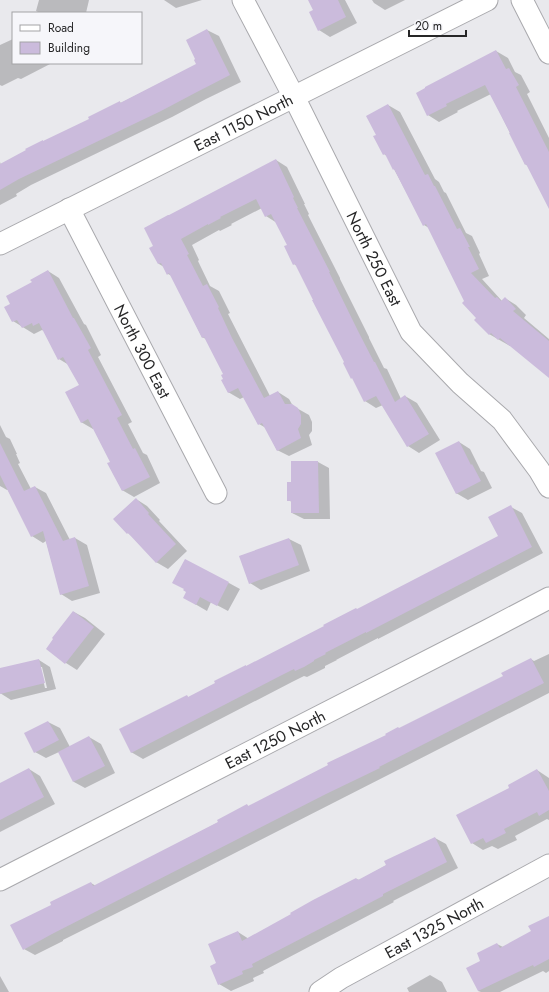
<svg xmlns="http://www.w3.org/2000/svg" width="549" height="992" viewBox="0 0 549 992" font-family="Jost,sans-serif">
	<rect width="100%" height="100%" fill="#e9e9ed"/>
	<!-- shadow -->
	<g fill="#0003" fill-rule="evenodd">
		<path d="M39,0H89L86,13H40L36,11Z"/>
		<path d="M164,0H202L176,8Z"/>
		<path d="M309,0H345L357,23L330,37L319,30L315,10Z"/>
		<path d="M372,0H405L385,10L374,3Z"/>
		<path d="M207,30L219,36L241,82L206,99L172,117L31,185L16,194L17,196L0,205V162L1,165L91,120L120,102L121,103L198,64Z"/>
		<path d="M13,39V63H52L21,79L18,78L2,86L0,85V45Z"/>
		<path d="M496,51L508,58L515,72L521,75L530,92L527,94L549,138V206L528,166L525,164L491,94L457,111L458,112L439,122L428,115Z"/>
		<path d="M388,105L400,112L435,179L439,182L444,192L446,193L466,233L472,236L480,253L479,254L489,276L482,279L502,301L505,298L516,305L526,315L524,318L549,339V377L510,345V346L489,334L465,301L429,228L424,225L387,156L384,154L377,135Z"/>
		<path d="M276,160L287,167L305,204H304L309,214L308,215L340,278V279L369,337V338L384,368L387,369L401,399L405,396L417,403L440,440L419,453L408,446L383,405L376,408L365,401L297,266L294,264L288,245L277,223L266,216L262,208L231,224L232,225L220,231L219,230L192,245L199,260L198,261L210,286L219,291L230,313L228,314L270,396L278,392L289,399L293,406L309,415L312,422V431L309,435L312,445L289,456L277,450L266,428L259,424L244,397L240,399L228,392L224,379L225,375L206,339L202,337L172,276L168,274L164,267L159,264L151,248Z"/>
		<path d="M48,271L59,278L84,324L86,325L101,355L98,357L132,422L128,424L143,453L147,455L160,483L134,497L122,490L111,462L94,428L93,429L81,422V385L69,365L59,359L44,331L42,330L34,334L13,321L11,304L33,282Z"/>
		<path d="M0,425L6,437L10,439L17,454H16L20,463L18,464L31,489L35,487L46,493L70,540L75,538L87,545L100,593L72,601L61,594L46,541L43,543L32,536L8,490H7L0,486Z"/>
		<path d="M459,442L470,449L481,471L484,472L492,488L468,500L456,493Z"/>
		<path d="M292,462H318L329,468L330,519H304L292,513V502L288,500L292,483Z"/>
		<path d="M136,499L147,506L160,520L159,521L187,551L168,569L156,562L133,537L128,533L114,519Z"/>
		<path d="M511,507L522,513L543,553L378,639V638L336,660H337L325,666V668L307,677L304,676L292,682L143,759L131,752L187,696L189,698L500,537Z"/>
		<path d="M289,539L301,545L310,571L261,590L250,583L241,556Z"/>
		<path d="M229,583L240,589L228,611L211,602L207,611L195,604L187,591L185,589Z"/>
		<path d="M74,612L85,618L105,634L77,670L66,663L48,649Z"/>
		<path d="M549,654V693L131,906L63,940V941L35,955L24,949L53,905L91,883L96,886L219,822L247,805L249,807L504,677L531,659L534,661Z"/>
		<path d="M39,660L50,667L56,689L11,700L0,693V669ZM40,667H42L47,688H45Z"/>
		<path d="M48,722L60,728L70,747L89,737L101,744L115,773L85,788L74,782L59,752L46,758L35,752Z"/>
		<path d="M29,769L40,776L55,804L0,832V784Z"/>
		<path d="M537,770L549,778V820L547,819L515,836L517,840L498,849L492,846L483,850L472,843L510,788Z"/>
		<path d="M435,838L446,844L458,868L393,901L394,902L263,971L264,973L253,978L254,981L231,991L219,984L217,964L238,932L249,939L356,879L360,880Z"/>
		<path d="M549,919V971L546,973L543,971L500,992H481L478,991L481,961L497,944L503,947L532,932Z"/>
		<path d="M430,975L442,982L447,992H409L407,988Z"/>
		<path d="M0,976L9,992H0Z"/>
	</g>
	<!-- building -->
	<g fill="#cbbbdc">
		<path d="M308,0H338L346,17L318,31L309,12L313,10Z"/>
		<path d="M207,29L230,75L195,93L161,111L19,179L0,190V164L26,150L25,149L43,140V141L89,119L88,117L120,101V103L196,64L194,60L195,59L186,40Z"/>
		<path d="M496,50L506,69L509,68L519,85L516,87L549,152V209L526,164L525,165L509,133H510L485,85L446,104L447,106L427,116L416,93L425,88V87Z"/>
		<path d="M388,104L425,175L428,174L434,186H435L457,229L460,228L470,247H468L479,269L471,273L495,298L497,297L501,301L505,297L516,309L513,311L549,341V378L500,338L498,340L491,333L489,335L474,320L476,318L462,303L464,301L426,224L423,226L394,169L393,170L385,154L383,155L373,136L376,135L366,116Z"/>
		<path d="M276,159L294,197L293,198L298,208H297L330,272H329L358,331L374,362H375L395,402L405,395L429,434L407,447L376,396L364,402L352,378L351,379L343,363L344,362L312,300H313L295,264L293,265L284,246L287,245L271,214L265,217L256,199L220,217L221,218L208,225V224L181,239L189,254L187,255L203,286L207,284L219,307L218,308L232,338L264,398L278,391L285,404H292L298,408L301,415V424L298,429L301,438L277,451L262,423L258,425L238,388L228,393L221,380L223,379L221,375L223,374L204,337L202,338L169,273L167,275L161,263L158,264L149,248L153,246L144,228L168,215H169Z"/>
		<path d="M48,270L73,318H74L91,348L88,350L122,415L117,418L133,449L135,448L150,477L122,491L107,463L110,462L88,419L81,423L65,392L79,385L63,357L58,360L39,323L33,326L32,323L22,328L17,320L12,322L4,307L10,304L6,296L32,282L30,280Z"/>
		<path d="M459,441L471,465L472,464L481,481L456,494L435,453Z"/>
		<path d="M0,443L24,491L35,486L63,541L75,537L89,586L60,595L43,531L31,537L0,475Z"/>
		<path d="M291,461H318L319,513H291V501H287V482H291Z"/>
		<path d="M136,498L149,513L148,514L176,544L156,563L128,533L127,534L113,519Z"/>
		<path d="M511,505L532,547L366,633V632L325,653L326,654L314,660V661L304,667L295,671L294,669L280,676L131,753L119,729L187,695L188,697L215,683L214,681L246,665V666L324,626L323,625L356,608L357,609L498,536L488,517Z"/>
		<path d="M289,538L299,565L249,584L239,556Z"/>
		<path d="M185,559L229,582L217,606L200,597L196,605L183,598L186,592L183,590L184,589L172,583Z"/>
		<path d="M73,611L94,627L65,664L46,649L53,639L52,638Z"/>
		<path d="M531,658L544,683L379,767L380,768L326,794L52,934L23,950L10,925L51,905L50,902L91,882L93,886L218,822L217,820L247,804L248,806L328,765L327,763L386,735L385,734L398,727L399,728L503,676L501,673Z"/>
		<path d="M39,659L45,683L0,694V668Z"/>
		<path d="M48,721L59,740L34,753L24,733Z"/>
		<path d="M89,736L105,766L73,782L58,752Z"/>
		<path d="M29,768L44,797L0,820V783Z"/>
		<path d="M537,769L549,791V810L539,816L537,812L504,829L506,833L486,843L483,838L471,844L456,815L509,788L508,785Z"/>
		<path d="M435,837L447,862L383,894V896L252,964L253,967L242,971L243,974L218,985L210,966L216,963L208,944L238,931L242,941L291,914L290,913L313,900L356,878L358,880L386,865L384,861Z"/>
		<path d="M549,916V959L534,967L533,965L478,991L466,968L480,961L477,953L497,943L500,948L531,931L528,926Z"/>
	</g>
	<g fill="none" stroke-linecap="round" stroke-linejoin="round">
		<defs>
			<g id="minor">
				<path id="s1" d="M243,0L294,97L411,332L460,383L502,420L539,470L549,487"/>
				<path d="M522,0L549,53"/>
				<path id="s2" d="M69,209L216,493"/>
				<path id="s3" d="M0,244L487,0"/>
				<path id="s4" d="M0,880L488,630L549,598"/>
				<path id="s5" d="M320,992L341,978L549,865"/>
			</g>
		</defs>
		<!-- minor casing -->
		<use href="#minor" stroke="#a9a9ad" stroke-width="23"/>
		<!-- minor -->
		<use href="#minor" stroke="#fff" stroke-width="21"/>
	</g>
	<g text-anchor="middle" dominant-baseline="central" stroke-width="3.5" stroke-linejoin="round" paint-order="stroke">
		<!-- street labels -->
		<g font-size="16" fill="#262627" stroke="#f6f6fa">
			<text stroke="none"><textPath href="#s3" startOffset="272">East 1150 North</textPath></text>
			<text stroke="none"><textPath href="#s1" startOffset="290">North 250 East</textPath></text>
			<text stroke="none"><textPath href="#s2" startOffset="160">North 300 East</textPath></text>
			<text stroke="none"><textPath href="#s4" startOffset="309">East 1250 North</textPath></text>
			<text stroke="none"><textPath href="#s5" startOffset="131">East 1325 North</textPath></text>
		</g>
	</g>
	<!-- legend -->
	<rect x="12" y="12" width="130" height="52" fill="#f6f6fa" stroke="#a3a3a6"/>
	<rect x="20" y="25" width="20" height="6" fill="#ffffff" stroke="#a3a3a6"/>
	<text x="48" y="32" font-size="12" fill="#262627">Road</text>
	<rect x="20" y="42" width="20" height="12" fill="#cbbbdc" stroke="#a3a3a6"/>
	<text x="48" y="52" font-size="12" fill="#262627">Building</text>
	<!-- scale -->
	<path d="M409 30v6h57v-6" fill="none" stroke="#262627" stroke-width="2"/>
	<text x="415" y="30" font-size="12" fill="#262627" stroke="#f6f6fa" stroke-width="3" paint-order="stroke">20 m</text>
</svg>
